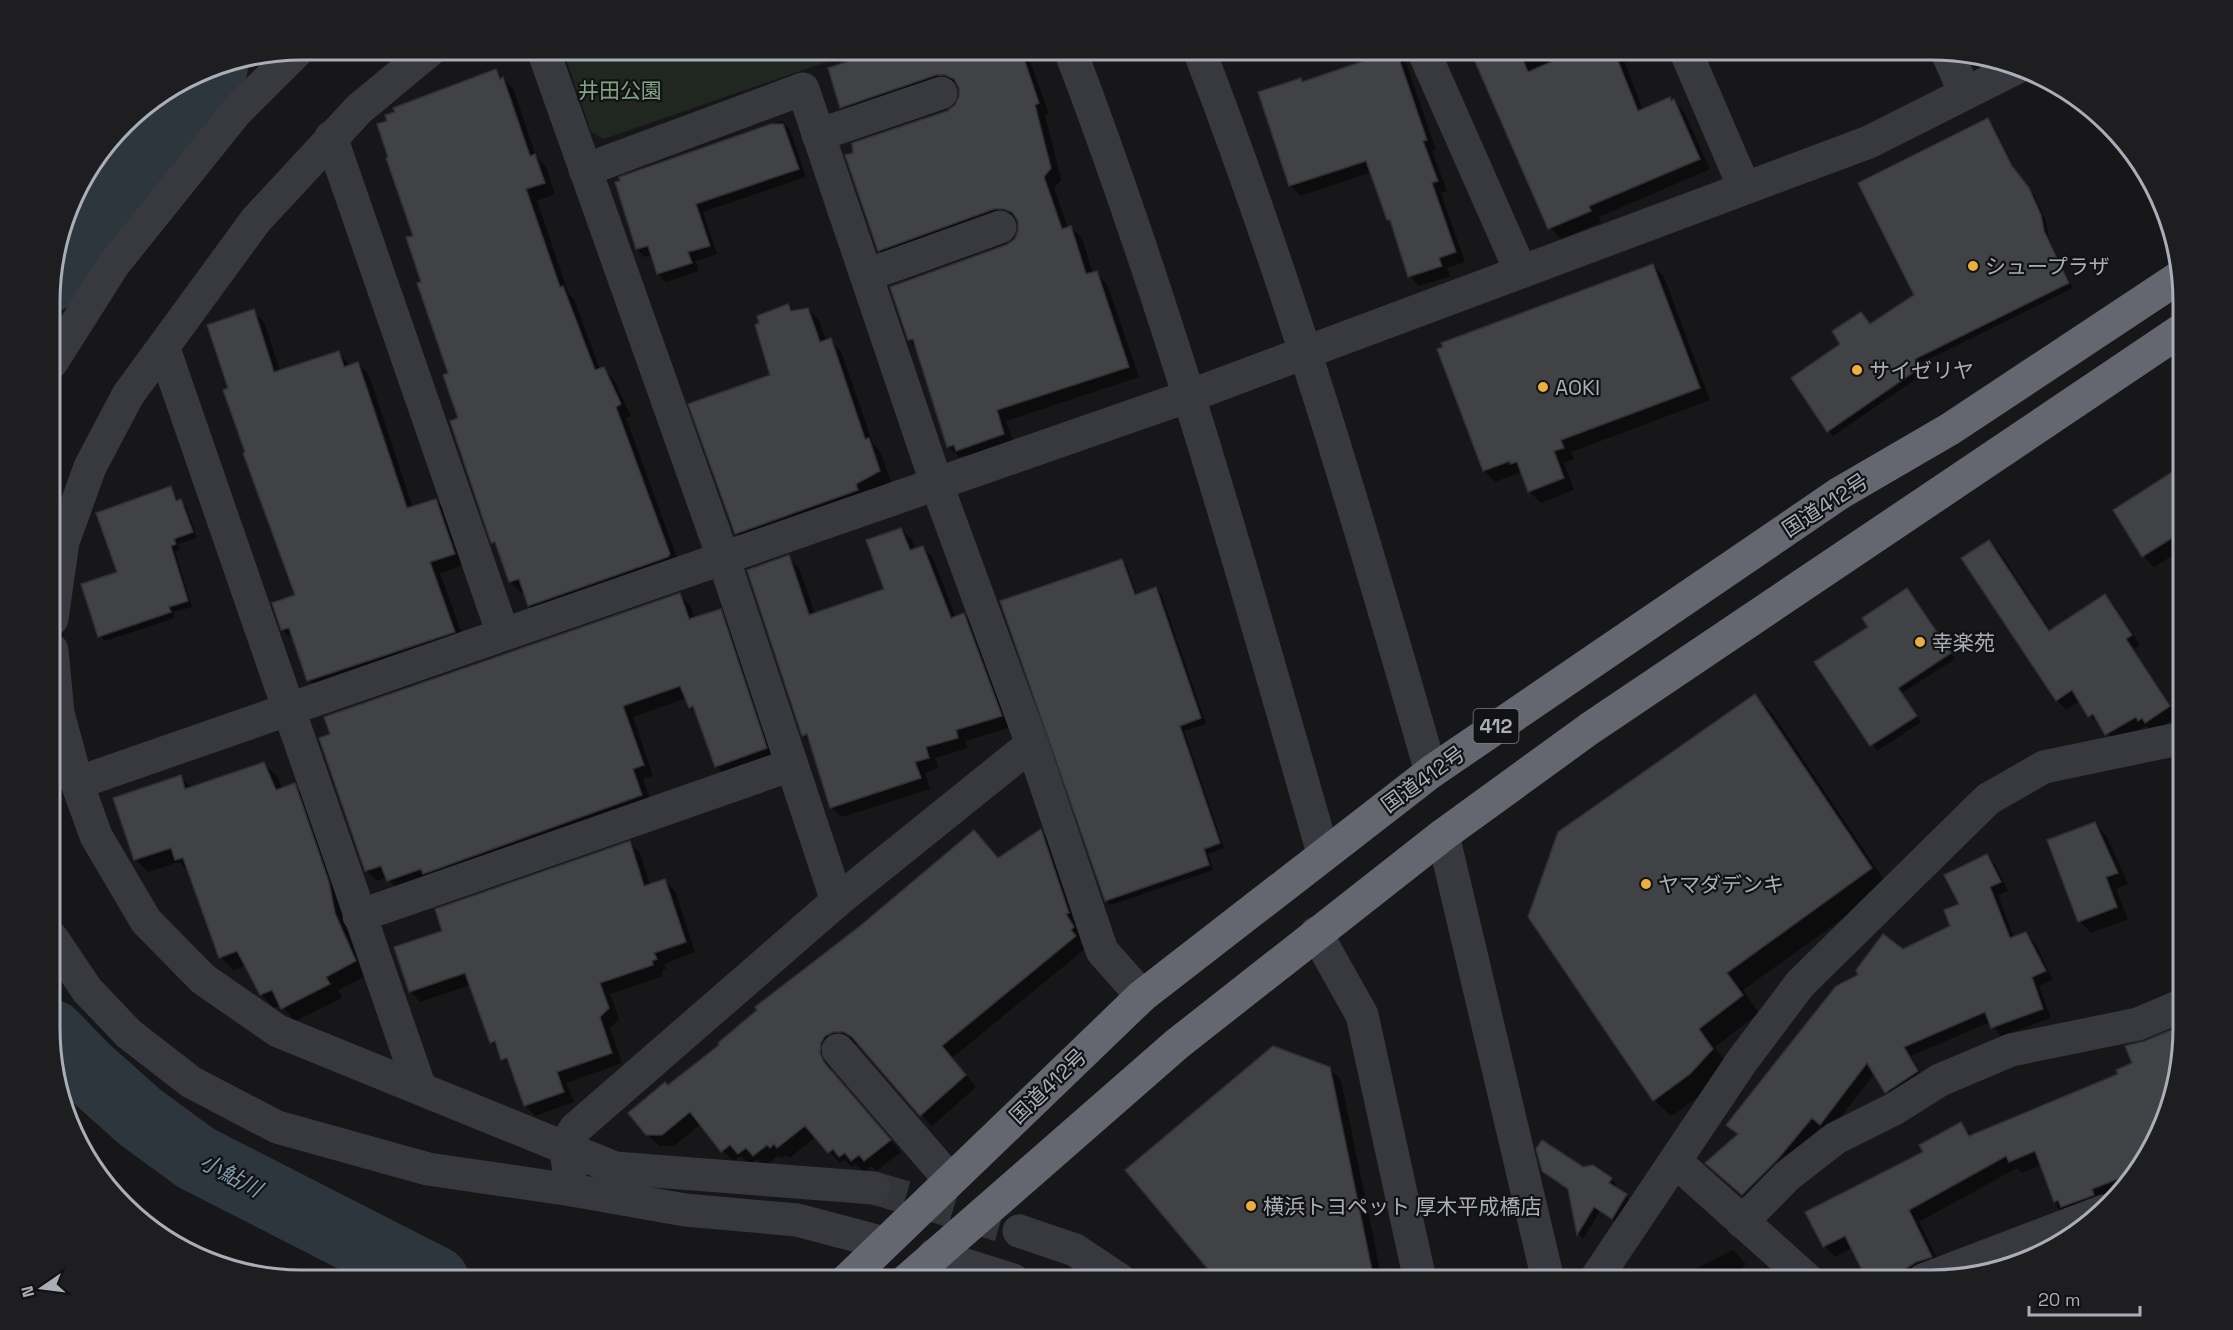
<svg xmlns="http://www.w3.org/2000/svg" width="2233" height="1330" viewBox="0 0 2233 1330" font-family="'Space Grotesk','Noto Sans JP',sans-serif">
	<rect width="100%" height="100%" fill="#171719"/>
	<!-- green -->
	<path fill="#1f2720" d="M563,50H861L604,139L591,132Z"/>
	<!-- shadow -->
	<g fill="#0007">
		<path d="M885,50H1026L1049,114L1045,115L1061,180L1054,188L1068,228L1071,227L1082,238L1093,274L1096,273L1107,284L1139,377L1006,421L1014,444L968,461L963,456L959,457L948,446L917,348L909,340L1016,240L1020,230L1019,221L1006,219L890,261L879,250L948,112L957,106L961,98L960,86L947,85L852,117L842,107L830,69Z"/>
		<path d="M1471,50H1620L1643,110L1669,99L1674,101L1684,112L1710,169L1599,217L1601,222L1561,239L1550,228Z"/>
		<path d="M1396,52L1406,62L1436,150L1432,151L1447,191L1441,193L1465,262L1447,268L1451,276L1419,286L1410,276L1371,172L1301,196L1291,186L1260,93L1300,80L1304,83Z"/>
		<path d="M496,70L514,90L536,157L546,167L555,194L537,201L569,295L574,299L600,370L603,369L614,380L631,416L626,418L680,566L540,617L529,605L525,591L521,593L510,581L499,548L493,542L450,374L423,283L415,237Z"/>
		<path d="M1988,120L1993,125L2017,173L2034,195L2046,221L2049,238L2073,288L1919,364L1925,373L1833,436L1828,431L1843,344L1861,314L1871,325L1916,296Z"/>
		<path d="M782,121L790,130L806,177L703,212L717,254L696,261L699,271L666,282L658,274L652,255L645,257L637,249L620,178Z"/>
		<path d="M1653,265L1664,277L1710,400L1571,452L1574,459L1564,463L1574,490L1541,503L1529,491L1521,472L1495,482L1484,470Z"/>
		<path d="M788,305L795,312L807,309L819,320L826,341L830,340L841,351L873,444L880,451L891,482L747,545L736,533Z"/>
		<path d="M253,311L264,322L280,371L339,353L350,366L358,364L369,375L413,508L436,501L447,512L465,565L440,573L465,643L320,691L309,680L294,641L283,630L274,604L297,596L247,452L229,389Z"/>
		<path d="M2183,469V549L2154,567L2143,556Z"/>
		<path d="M171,488L179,502L186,506L197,538L178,544L180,549L175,551L192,607L173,612L175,618L105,641L100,636L118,573Z"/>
		<path d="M901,529L912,540L915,550L922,547L933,558L956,618L964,615L974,626L1011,727L965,741L968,748L935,758L939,768L925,773L930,789L842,817L831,807L811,742L803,735L788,557L799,568L815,614L885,589Z"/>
		<path d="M1989,542L1999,551L2051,631L2105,596L2114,605L2140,645L2134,649L2178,716L2155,731L2146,726L2116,743L2101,724L2090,716L2080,700L2066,710L2057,700Z"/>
		<path d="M1122,561L1127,566L1137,596L1156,589L1161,594L1206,724L1184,731L1224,848L1208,854L1213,870L1111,905L1106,900Z"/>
		<path d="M1907,590L1955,659L1902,693L1921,722L1877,751L1816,662L1870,627Z"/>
		<path d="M680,595L690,605L695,619L720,611L731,622L776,759L727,777L716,766L698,715L690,707L686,698L633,717L653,776L643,779L652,805L399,891L387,877L377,881L366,870Z"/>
		<path d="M1755,696L1772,713L1888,886L1743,990L1759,1013L1715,1047L1729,1067L1707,1091L1671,1116L1654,1100Z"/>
		<path d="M263,763L277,776L282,789L294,785L307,798L368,975L338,990L342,998L295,1021L281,1005L274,1008L261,994L245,966L234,970L220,957L190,873L179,862L148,872L135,859L180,777L192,788Z"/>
		<path d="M2094,824L2106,835L2128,884L2116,889L2128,919L2091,933L2080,921L2049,841Z"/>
		<path d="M1041,831L1052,842L1084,939L1080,942L1086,948L952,1058L976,1087L932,1126L861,1046L847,1042L830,1065L834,1075L901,1152L876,1171L871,1166L864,1172L856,1164L852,1167L844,1160L840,1163L816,1137L789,1158L786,1155L782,1158L779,1155L765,1166L757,1159L750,1165L741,1156L733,1162L701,1124L674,1146H659L647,1134L668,1087Z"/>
		<path d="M630,843L640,853L650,886L665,881L675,891L695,952L664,964L666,969L662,971L663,976L610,994L619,1019L610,1028L622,1063L566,1083L574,1102L535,1116L525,1105L512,1069L492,1042L471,985L420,1002L410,991L444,932Z"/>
		<path d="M1987,856L1995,864L2008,891L1998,895L2014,938L2026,934L2035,943L2053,980L2039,986L2051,1018L2001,1036L1990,1022L1911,1056L1926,1081L1894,1100L1875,1073L1829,1132L1821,1126L1785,1169L1751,1203L1716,1171L1739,1135L1728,1125L1903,951L1951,926Z"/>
		<path d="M2183,1027V1044L2149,1155L2110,1206L2069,1220L2058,1208L2042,1164L2022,1173L2017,1168L1919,1222L1942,1268L1920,1280H1869L1853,1248L1835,1257L1824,1246L1925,1153L1961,1124L1973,1136L2120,1075L2134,1064L2146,1043Z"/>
		<path d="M1329,1068L1341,1080L1382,1280H1220L1127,1171Z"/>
		<path d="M1543,1171L1611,1179L1616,1184L1614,1188L1631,1201L1618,1223L1600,1211L1583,1239L1579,1234L1569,1190Z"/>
		<path d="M1733,1250L1746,1264L1730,1280H1673Z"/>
	</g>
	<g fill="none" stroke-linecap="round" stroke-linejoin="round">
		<!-- river -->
		<g stroke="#2d363d" stroke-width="68">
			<path d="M52,277L121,175L214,67"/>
			<path d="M52,1034L84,1067L140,1117L196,1158L435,1280"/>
		</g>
	</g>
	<!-- building -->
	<g fill="#414246" stroke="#313135" stroke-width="1.5">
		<path d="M882,50H1021L1039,103L1035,105L1051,168L1044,177L1062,229L1071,226L1086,274L1097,271L1129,367L997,410L1004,434L956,451L954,445L947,447L913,339L908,340L890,287L1006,245L1015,239L1018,230V221L1012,212L1003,209H994L878,251L845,155L853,153L852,143L947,111L955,105L959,96V88L954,79L945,75H936L840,108L828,68Z"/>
		<path d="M1396,50L1427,140L1423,141L1438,181L1432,183L1456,252L1439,258L1442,266L1408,277L1390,220H1387L1366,161L1289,186L1258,92L1301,78L1302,82Z"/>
		<path d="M1470,50H1519L1528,72L1578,50H1607L1610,58L1616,56L1638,111L1670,97L1671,101L1674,99L1700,159L1589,206L1591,211L1548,229Z"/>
		<path d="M496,69L500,79L503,77L530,156L535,154L545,183L526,189L560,287L563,286L595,370L604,367L621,404L616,407L670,554L668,557L528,606L519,579L509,582L495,542L491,543L450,421L458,418L443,375L448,373L417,283L421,282L406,237L413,236L386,158L388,157L377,124L387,121L385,115L395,112L393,108Z"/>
		<path d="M1988,118L2012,166L2029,188L2041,215L2044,231L2069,283L1915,359L1921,367L1827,432L1791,378L1840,344L1832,331L1861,312L1870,324L1914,295L1858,183Z"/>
		<path d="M771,124H783L799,169L696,204L710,246L688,252L692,263L657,274L648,246L636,249L615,182L620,181L619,177Z"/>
		<path d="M1653,264L1700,388L1561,440L1564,448L1554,451L1564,478L1528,492L1517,462L1510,464V461L1483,471L1437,349L1443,347L1441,343Z"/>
		<path d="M788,304L791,311L808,308L820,342L831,338L865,439L869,438L880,471L856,484L858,490L735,534L688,404L770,375L755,325L759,323L757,316Z"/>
		<path d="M254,309L274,372L339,351L344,367L358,362L407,508L436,499L455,554L430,562L455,632L307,681L289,628L281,630L272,603L295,595L243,453L245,452L223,390L228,388L207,325Z"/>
		<path d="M2183,465V531L2142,557L2113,510Z"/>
		<path d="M171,486L176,501L181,499L193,532L174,539L176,544L171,546L188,601L169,607L171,612L98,637L81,584L117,572L96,513Z"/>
		<path d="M901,528L910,550L923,546L951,618L964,613L1002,716L956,730L958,738L926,747L929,758L915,762L921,778L830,808L807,734L802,736L747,570L789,555L809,615L884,589L866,540Z"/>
		<path d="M1989,540L2049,631L2105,594L2132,635L2126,639L2170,706L2145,723L2142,718L2138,721L2136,717L2105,735L2093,714L2088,717L2072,690L2056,701L1961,558Z"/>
		<path d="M1122,559L1135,595L1156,587L1201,718L1180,726L1220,843L1204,849L1209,865L1105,901L1000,601Z"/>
		<path d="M1907,588L1951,653L1898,688L1917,716L1870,746L1814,662L1868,627L1862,618Z"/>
		<path d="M680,593L689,619L721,609L767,748L715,767L693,706L689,708L680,686L623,706L644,765L633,769L642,795L423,874L421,869L387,881L381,866L365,871L319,738L330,734L324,717Z"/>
		<path d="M1755,694L1872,868L1727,973L1743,995L1699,1029L1713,1049L1690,1074L1653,1101L1528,917L1558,832Z"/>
		<path d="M264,762L276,790L295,783L329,882L335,913L356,961L326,977L330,984L281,1009L272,990L260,995L237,951L219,958L183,858L175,860L171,848L134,860L113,798L181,775L185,789Z"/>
		<path d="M2095,822L2118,873L2106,877L2117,907L2078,922L2047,840Z"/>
		<path d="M1041,829L1069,913L1066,914L1074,927L1071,930L1076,936L942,1046L966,1075L920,1116L852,1037L844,1032H834L825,1036L821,1043L820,1053L824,1062L891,1140L864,1161L859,1155L851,1161L845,1153L839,1157L833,1149L828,1153L805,1126L777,1148L774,1144L770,1148L767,1145L753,1156L746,1148L738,1154L730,1145L721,1152L690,1112L662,1135H646L628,1113L665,1082L668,1085L719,1045L718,1043L757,1010L755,1007L860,926L974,830L998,858Z"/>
		<path d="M630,841L644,886L665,879L686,942L654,953L657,959L652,961L653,965L600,983L609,1008L600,1017L612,1053L557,1072L564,1092L524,1106L507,1058L501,1060L495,1041L490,1043L465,973L409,992L394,947L442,931L435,909Z"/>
		<path d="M1987,854L2001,882L1990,887L2010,938L2026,932L2046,971L2032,977L2043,1009L1991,1028L1985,1012L1904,1047L1918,1071L1885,1093L1867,1063L1820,1125L1812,1118L1777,1160L1742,1195L1705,1163L1738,1134L1726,1125L1836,986L1858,975L1856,970L1883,934L1903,949L1950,926L1944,910L1959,904L1944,875Z"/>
		<path d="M2183,1025V1044L2150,1155L2136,1172L2092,1189L2094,1195L2061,1207L2058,1200L2054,1202L2035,1151L2009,1162L2006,1156L1909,1210L1932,1257L1916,1262L1888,1280H1867L1845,1236L1823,1247L1805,1212L1923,1152L1919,1145L1961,1122L1969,1136L2118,1074L2116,1070L2132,1063L2125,1046L2145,1041Z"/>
		<path d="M1273,1046L1330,1067L1374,1280H1217L1125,1170Z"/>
		<path d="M1542,1140L1583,1167L1593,1165L1612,1178L1609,1183L1627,1194L1612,1219L1594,1207L1577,1235L1568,1189L1542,1171L1536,1149Z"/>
	</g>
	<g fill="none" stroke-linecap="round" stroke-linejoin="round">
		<!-- minor-tunnel -->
		<path stroke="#343539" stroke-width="33" stroke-dasharray="33 16" stroke-linecap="butt" d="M874,1188L1019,1231"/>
		<!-- minor -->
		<g stroke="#38393e" stroke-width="33">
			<path d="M543,50L724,560L837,901"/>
			<path d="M1070,50C1170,312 1246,584 1323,853"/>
			<path d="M1199,50C1290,286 1361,528 1431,772"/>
			<path d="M1423,50L1521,272"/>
			<path d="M1685,50L1744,187"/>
			<path d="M1947,52L1965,93"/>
			<path d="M818,135L941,93"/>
			<path d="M331,137L503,634"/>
			<path d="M585,170L803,89L937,485L1032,744L1102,951L1142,996"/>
			<path d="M867,275L1000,227"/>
			<path d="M164,349L420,1088"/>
			<path d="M52,362L114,264L236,112L297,51"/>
			<path d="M52,619L63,542L90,467L128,395L256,220L359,109L430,50"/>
			<path d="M52,650L58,713L77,783L96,836L146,921L203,979L278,1031L615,1168L874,1188"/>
			<path d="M77,783L1189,396L1869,142L2018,67"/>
			<path d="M1443,835L1548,1280"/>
			<path d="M359,916L791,765"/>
			<path d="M1316,933L1362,1015L1420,1280"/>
			<path d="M52,938L87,990L129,1034L191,1082L277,1127L428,1169L572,1190"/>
			<path d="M838,1050L950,1180"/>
			<path d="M1675,1161L1808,1280"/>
			<path d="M1742,1222L1787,1176L1836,1138L1894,1109L1940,1080L2011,1050L2138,1024L2183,1005"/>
			<path d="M1019,1231L1075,1250L1120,1280"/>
			<path d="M884,1243L797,1220L685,1210L572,1190L565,1146L575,1129L837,901L1032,744"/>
			<path d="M934,1255L1013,1280"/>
			<path d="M1595,1280L1742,1061L1800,984L1988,799L2044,767L2183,738"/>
			<path d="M1923,1280L2104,1211"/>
		</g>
		<!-- highway -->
		<g stroke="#64676f" stroke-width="33">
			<path d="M847,1280L1142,996L1431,772L1840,493L1950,429L2181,276"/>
			<path d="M907,1280L1177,1044L1443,835L1589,729L2183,329"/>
		</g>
	</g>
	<!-- markers -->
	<g fill="#ecaf3c" stroke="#121214" stroke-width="2">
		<circle cx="1973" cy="266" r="6"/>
		<circle cx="1857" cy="370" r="6"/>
		<circle cx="1543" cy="387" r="6"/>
		<circle cx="1920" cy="642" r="6"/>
		<circle cx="1646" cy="884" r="6"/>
		<circle cx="1251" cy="1206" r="6"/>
	</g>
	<g text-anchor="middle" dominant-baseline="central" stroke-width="4.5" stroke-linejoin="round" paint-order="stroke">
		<!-- shield labels -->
		<rect fill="#121214" stroke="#7c7f87" stroke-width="1.5" x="1473.5" y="709" width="45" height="34" rx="4.5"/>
		<g font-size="20" font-weight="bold" fill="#aaaeb8">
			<text x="1496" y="726">412</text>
		</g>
		<!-- park labels -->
		<g font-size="21" fill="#81a383" stroke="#121214">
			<text x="620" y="90">井田公園</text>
		</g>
		<!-- poi labels -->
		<g font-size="21" fill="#aaaeb8" stroke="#121214" text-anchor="start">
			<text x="1985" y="266">シュープラザ</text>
			<text x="1869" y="370">サイゼリヤ</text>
			<text x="1555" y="387">AOKI</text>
			<text x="1932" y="642">幸楽苑</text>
			<text x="1658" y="884">ヤマダデンキ</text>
			<text x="1263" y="1206">横浜トヨペット 厚木平成橋店</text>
		</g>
		<!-- street labels -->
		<g font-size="21" fill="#aaaeb8" stroke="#121214">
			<text transform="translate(1825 505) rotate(-33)">国道412号</text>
			<text transform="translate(1423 779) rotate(-36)">国道412号</text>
			<text transform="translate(1048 1086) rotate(-44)">国道412号</text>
		</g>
		<!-- water labels -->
		<g font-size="22" font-style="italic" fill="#829cb2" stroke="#121214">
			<text transform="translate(231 1175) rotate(28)">小鮎川</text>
		</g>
	</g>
	<!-- crop -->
	<path d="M0 0H2233V1330H0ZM302 60H1931A242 242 0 0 1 2173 302V1028A242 242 0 0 1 1931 1270H302A242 242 0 0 1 60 1028V302A242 242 0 0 1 302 60Z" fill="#1e1e21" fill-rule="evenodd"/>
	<path fill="none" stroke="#aaaeb8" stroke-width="3" d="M302 60H1931A242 242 0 0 1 2173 302V1028A242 242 0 0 1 1931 1270H302A242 242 0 0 1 60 1028V302A242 242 0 0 1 302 60Z"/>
	<!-- north arrow -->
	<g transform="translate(42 1288) rotate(256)" stroke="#121214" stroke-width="4.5" paint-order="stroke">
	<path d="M0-4.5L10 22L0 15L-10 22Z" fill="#aaaeb8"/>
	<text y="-9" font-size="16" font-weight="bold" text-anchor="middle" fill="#aaaeb8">N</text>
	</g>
	<!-- scale -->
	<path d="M2029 1306v9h111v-9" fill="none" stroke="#aaaeb8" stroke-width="3"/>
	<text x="2038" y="1306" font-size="18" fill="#aaaeb8" stroke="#121214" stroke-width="4.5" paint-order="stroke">20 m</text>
</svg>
